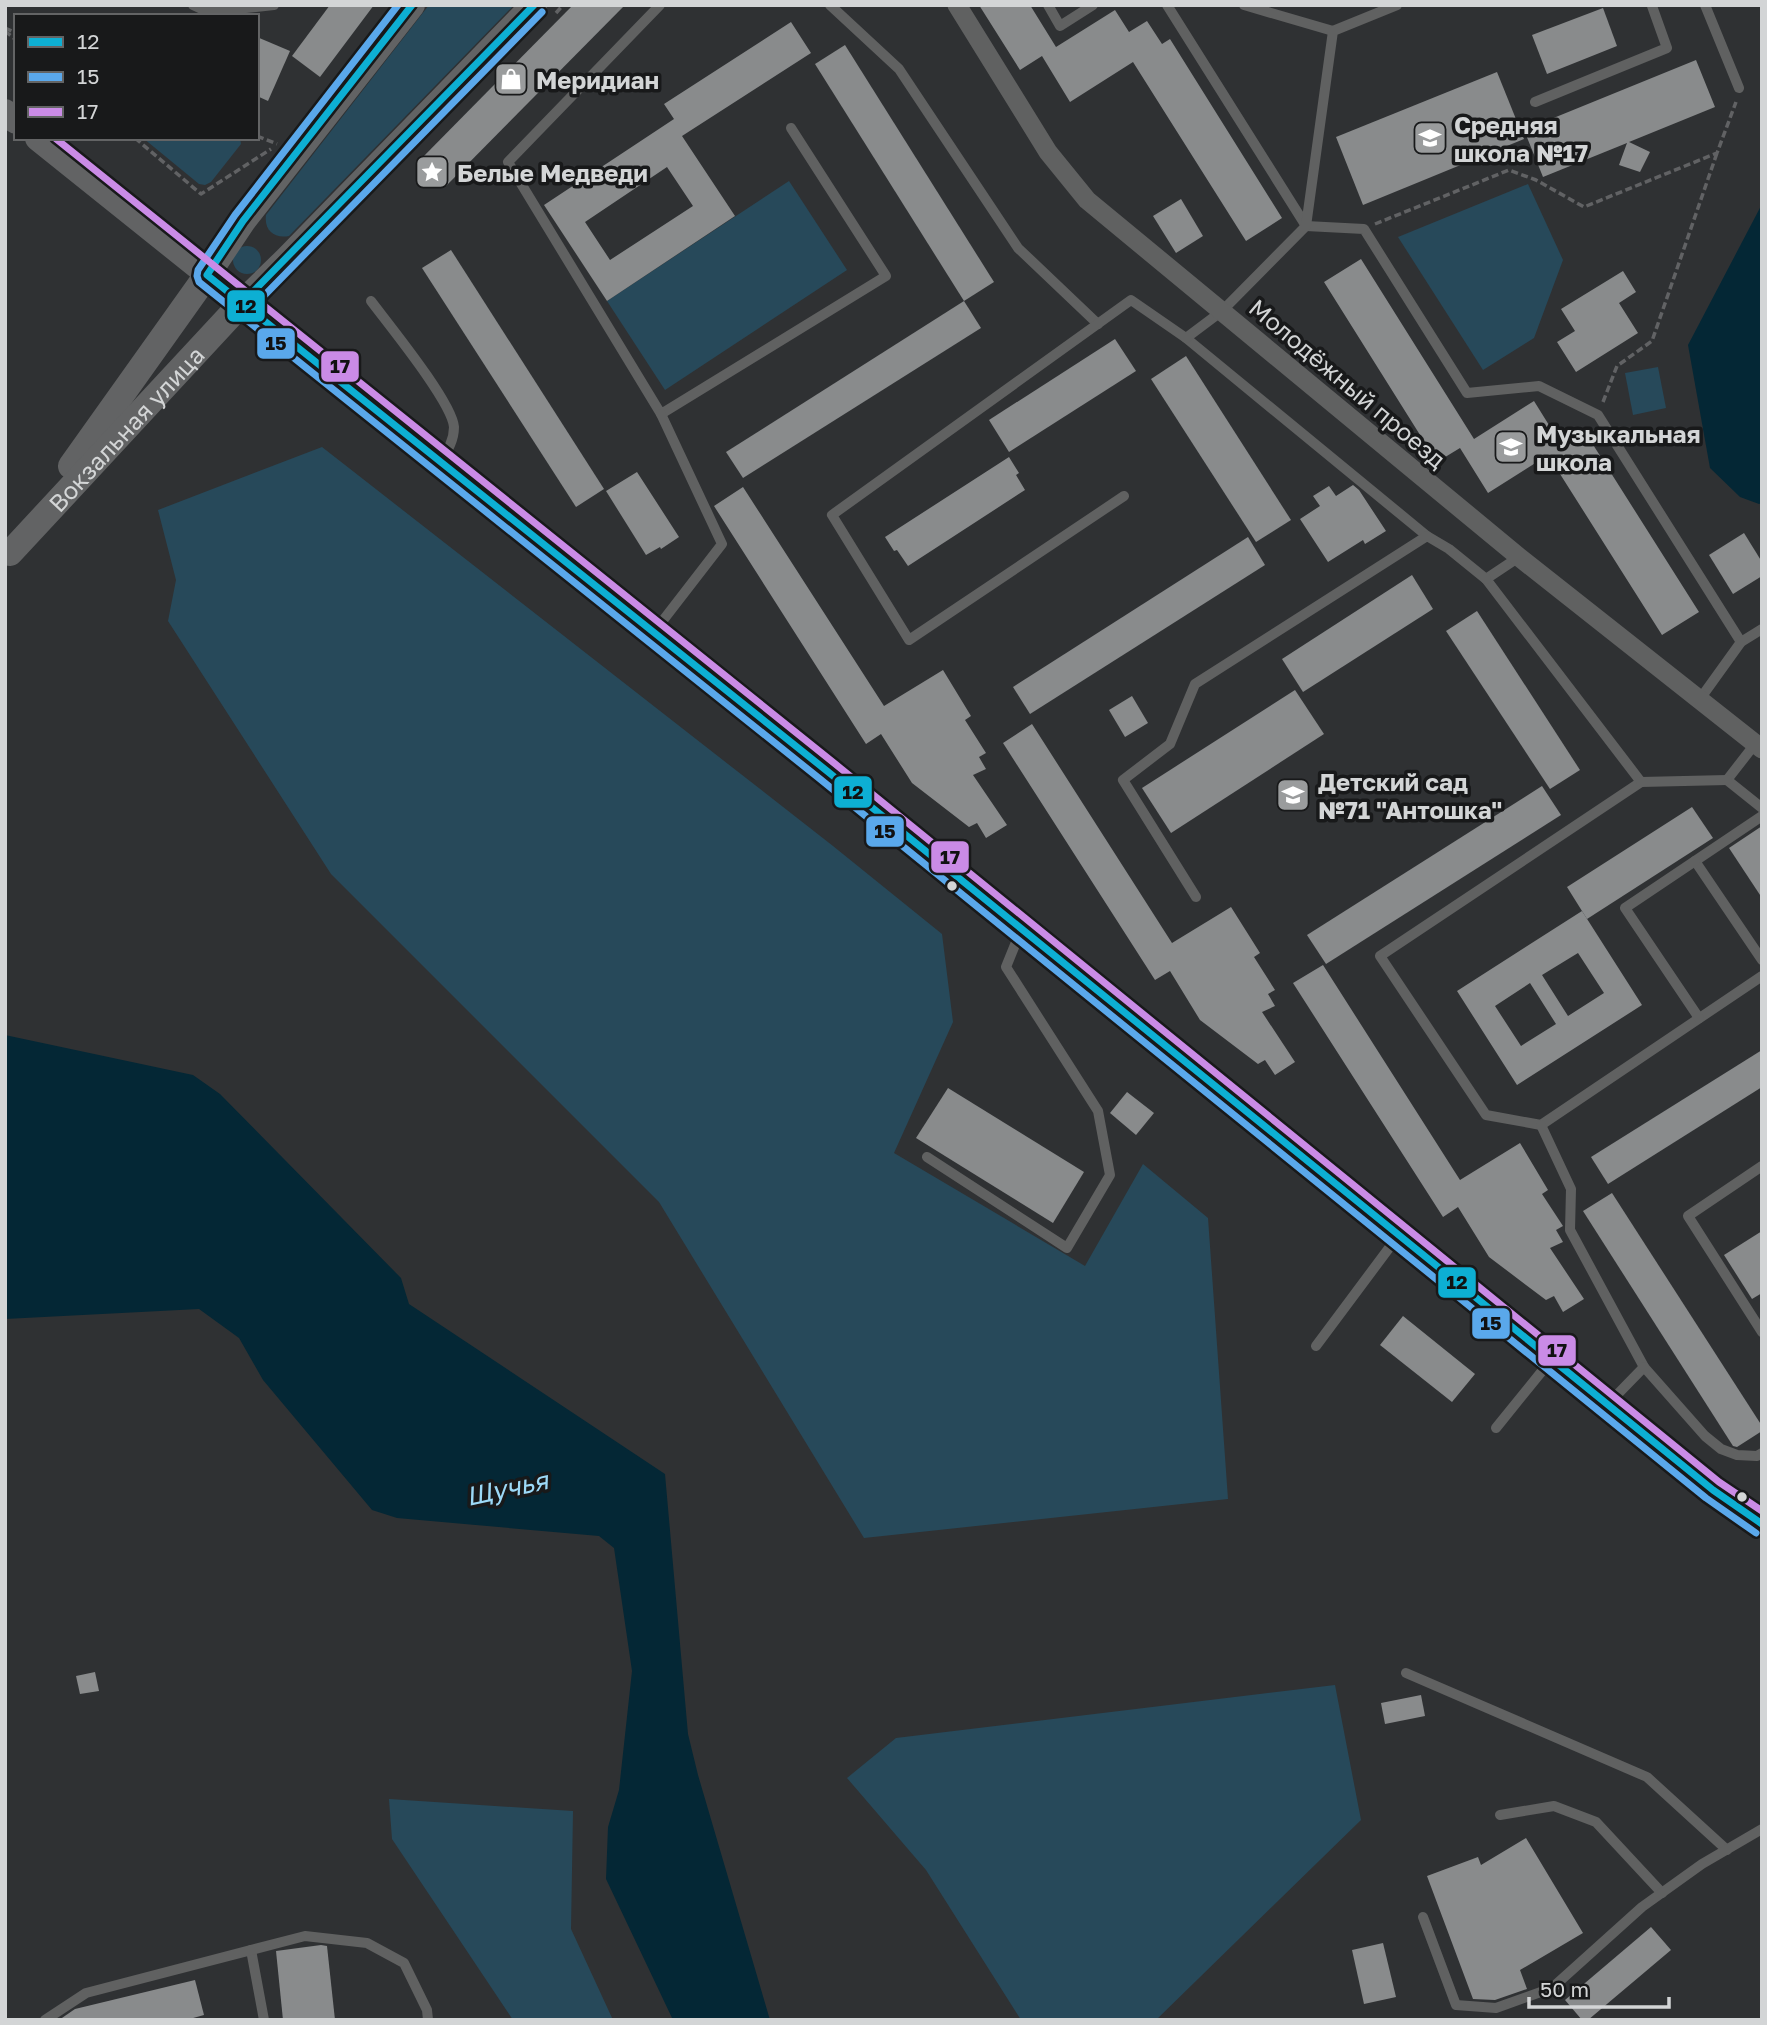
<svg xmlns="http://www.w3.org/2000/svg" width="1767" height="2025" viewBox="0 0 1767 2025" font-family="'Golos Text',sans-serif">
	<rect width="100%" height="100%" fill="#2f3133"/>
	<!-- green -->
	<g fill="#27495a">
		<path d="M429,5H514L289,236C274,239 264,230 266,215Z"/>
		<path d="M143,138H240L241,144L211,182L205,185L199,184Z"/>
		<path d="M789,181L847,270L665,390L607,301Z"/>
		<path d="M1528,184L1563,260L1534,338L1483,370L1398,237Z"/>
		<circle cx="247" cy="260" r="14"/>
		<path d="M1658,367L1666,408L1633,415L1625,373Z"/>
		<path d="M322,447L833,846L942,934L953,1022L894,1153L1085,1266L1143,1164L1208,1218L1228,1499L864,1538L659,1202L331,874L168,621L176,580L158,510Z"/>
		<path d="M1335,1685L1361,1820L1156,2020H1021L926,1870L847,1778L896,1738Z"/>
		<path d="M389,1799L573,1811L571,1929L613,2020H513L392,1839Z"/>
	</g>
	<!-- water -->
	<g fill="#042735">
		<path d="M1762,204V503L1759,504L1740,497L1710,468L1688,345Z"/>
		<path d="M5,1035L193,1075L220,1094L401,1278L409,1304L665,1474L688,1734L698,1775L770,2020H673L606,1879L608,1827L619,1790L632,1671L614,1548L599,1536L397,1518L372,1510L263,1380L239,1338L199,1309L5,1319Z"/>
	</g>
	<!-- building -->
	<g fill="#898b8c" fill-rule="evenodd">
		<path d="M330,5H374L320,77L292,56Z"/>
		<path d="M573,5H625L446,186L420,160Z"/>
		<path d="M979,5H1030L1056,47L1115,10L1129,32L1147,21L1162,44L1170,39L1282,218L1246,241L1133,62L1070,102L1042,56L1020,70Z"/>
		<path d="M1603,8L1617,46L1547,74L1532,35Z"/>
		<path d="M791,22L811,53L682,136L735,216L607,301L544,205L674,119L664,104ZM667,167L693,206L610,260L585,222Z"/>
		<path d="M257,37L290,51L268,101L257,96Z"/>
		<path d="M845,45L994,282L964,301L815,64Z"/>
		<path d="M1696,60L1715,107L1629,142L1650,152L1640,172L1619,165L1627,143L1543,177L1524,130Z"/>
		<path d="M1497,72L1524,139L1363,205L1336,137Z"/>
		<path d="M1181,199L1203,236L1176,253L1153,216Z"/>
		<path d="M451,250L604,489L576,507L422,268Z"/>
		<path d="M1361,259L1474,439L1534,401L1562,446L1585,432L1699,612L1662,635L1548,455L1488,493L1460,448L1437,462L1324,282Z"/>
		<path d="M1623,271L1636,292L1619,303L1638,333L1576,372L1557,342L1575,331L1561,309Z"/>
		<path d="M964,301L981,328L743,478L726,452Z"/>
		<path d="M1115,339L1136,371L1009,452L989,420Z"/>
		<path d="M1186,356L1291,520L1256,542L1151,379Z"/>
		<path d="M1009,457L1019,473L1016,475L1025,490L908,566L897,550L894,551L885,537Z"/>
		<path d="M637,472L679,537L661,549L660,547L646,555L606,491Z"/>
		<path d="M1353,485L1359,490L1386,531L1365,544L1363,540L1328,562L1300,519L1320,506L1313,496L1329,486L1336,496Z"/>
		<path d="M743,487L884,706L943,670L971,716L965,720L986,753L979,757L986,769L973,775L1007,825L986,838L977,823L969,827L912,783L881,734L866,744L714,506Z"/>
		<path d="M1744,533L1762,562V576L1733,594L1709,555Z"/>
		<path d="M1248,537L1265,565L1030,714L1013,687Z"/>
		<path d="M1412,575L1433,609L1303,692L1282,659Z"/>
		<path d="M1477,611L1580,770L1550,789L1446,631Z"/>
		<path d="M1295,690L1324,734L1171,833L1142,788Z"/>
		<path d="M1132,696L1148,723L1125,737L1109,710Z"/>
		<path d="M1032,724L1172,943L1231,907L1260,953L1254,957L1275,990L1268,994L1275,1006L1262,1012L1295,1062L1275,1075L1265,1060L1258,1064L1200,1020L1170,971L1155,980L1003,743Z"/>
		<path d="M1542,786L1561,815L1326,964L1307,935Z"/>
		<path d="M1692,807L1713,838L1587,919L1567,887Z"/>
		<path d="M1762,826V898L1729,848Z"/>
		<path d="M1582,911L1642,1005L1517,1085L1457,991ZM1578,953L1604,993L1568,1016L1542,975ZM1530,983L1556,1024L1521,1046L1495,1006Z"/>
		<path d="M1323,965L1460,1180L1520,1143L1548,1190L1542,1194L1563,1226L1556,1230L1563,1242L1550,1248L1584,1299L1563,1312L1554,1296L1546,1300L1489,1257L1458,1207L1443,1217L1293,983Z"/>
		<path d="M1762,1050V1087L1608,1184L1591,1157Z"/>
		<path d="M948,1088L1084,1172L1053,1223L916,1138Z"/>
		<path d="M1127,1092L1154,1113L1136,1135L1110,1113Z"/>
		<path d="M1612,1193L1762,1426V1431L1737,1447L1733,1446L1583,1211Z"/>
		<path d="M1762,1231V1293L1752,1299L1724,1255Z"/>
		<path d="M1403,1316L1475,1374L1452,1402L1380,1345Z"/>
		<path d="M95,1672L99,1691L80,1694L76,1676Z"/>
		<path d="M1421,1695L1425,1716L1385,1724L1381,1703Z"/>
		<path d="M1526,1838L1583,1933L1520,1970L1527,1989L1495,2000L1473,1999L1427,1876L1478,1857L1481,1865Z"/>
		<path d="M1651,1927L1671,1950L1588,2020H1582L1565,2000Z"/>
		<path d="M1383,1943L1396,1997L1364,2004L1352,1950Z"/>
		<path d="M321,1945L327,1946L335,2020H283L276,1951Z"/>
		<path d="M195,1980L204,2015L186,2020H59L75,2009Z"/>
	</g>
	<g fill="none" stroke-linecap="round" stroke-linejoin="round">
		<!-- path -->
		<g stroke="#616264" stroke-width="3.5" stroke-dasharray="7 3.5" stroke-linecap="butt">
			<path d="M556,13L563,5"/>
			<path d="M5,28L16,33"/>
			<path d="M5,31L16,40"/>
			<path d="M257,136L277,144"/>
			<path d="M135,138L201,194L271,149"/>
			<path d="M1375,224L1509,170L1536,180L1584,207L1717,153L1736,102"/>
			<path d="M1603,402L1617,366L1652,341L1717,153"/>
		</g>
		<!-- lane -->
		<g stroke="#606161" stroke-width="10">
			<path d="M193,5L208,12L274,5"/>
			<path d="M660,5L508,162L661,414L886,276L791,128"/>
			<path d="M830,5L899,69L1018,248L1098,324"/>
			<path d="M1048,5L1060,26L1093,5"/>
			<path d="M1167,5L1306,226L1364,229L1467,393L1539,386L1598,415L1741,642"/>
			<path d="M1244,5L1333,31"/>
			<path d="M1705,5L1739,88"/>
			<path d="M1535,102L1667,48L1652,6"/>
			<path d="M371,301C389,325 452,402 454,427C454,440 448,450 441,461"/>
			<path d="M1186,338L1427,536"/>
			<path d="M1124,496L909,640L832,515L1131,300L1186,338L1222,311L1306,226L1333,31L1397,5"/>
			<path d="M1519,557L1486,579L1641,782L1380,956L1486,1115L1541,1125L1762,976"/>
			<path d="M654,632L722,544L661,414"/>
			<path d="M1700,699L1741,642L1762,629"/>
			<path d="M1755,744L1727,780L1762,808"/>
			<path d="M1641,782L1727,780"/>
			<path d="M1762,816L1695,861L1762,960"/>
			<path d="M1695,861L1625,908L1699,1018"/>
			<path d="M1196,897L1123,780L1170,744L1195,684L1427,536L1449,549L1486,579"/>
			<path d="M1541,1125L1571,1189L1570,1230L1644,1367"/>
			<path d="M927,1157L1067,1248L1110,1175L1098,1111L1006,967L1021,930"/>
			<path d="M1762,1166L1688,1216L1762,1332"/>
			<path d="M1316,1346L1398,1236"/>
			<path d="M1609,1403L1644,1367L1705,1436L1721,1449L1737,1455L1757,1456L1762,1453"/>
			<path d="M1496,1428L1551,1360"/>
			<path d="M1406,1673L1647,1777L1727,1850"/>
			<path d="M1500,1815L1554,1806L1596,1822L1662,1893"/>
			<path d="M1423,1917L1456,2005L1496,2008L1552,1988L1642,1907L1702,1864L1762,1829"/>
			<path d="M251,1950L264,2020"/>
			<path d="M45,2020L86,1993L305,1936L367,1943L404,1963L427,2010L428,2020"/>
		</g>
		<!-- street -->
		<path stroke="#606161" stroke-width="19" d="M957,5L1048,152L1087,200L1519,557L1762,749"/>
		<!-- secondary -->
		<g stroke="#626364" stroke-width="26">
			<path d="M5,112L16,121"/>
			<path d="M38,138L827,771L1713,1490L1762,1524"/>
			<path d="M71,466L207,275L243,221L412,5"/>
			<path id="s1" d="M10,553L242,303L287,259L534,5"/>
		</g>
		<defs>
			<g id="bus-1">
				<path d="M412,5L243,221L207,275L827,771L1713,1490L1762,1524"/>
				<path d="M242,303L534,5"/>
			</g>
			<g id="bus-2">
				<path d="M398,5L235,215L198,270L197,276L199,282L820,779L1706,1498L1756,1533"/>
				<path d="M249,311L542,12"/>
			</g>
			<path id="bus-3" d="M55,138L834,763L1719,1482L1762,1511"/>
		</defs>
		<!-- bus-1 casing -->
		<use href="#bus-1" stroke="#18191a" stroke-width="12"/>
		<!-- bus-2 casing -->
		<use href="#bus-2" stroke="#18191a" stroke-width="12"/>
		<!-- bus-3 casing -->
		<use href="#bus-3" stroke="#18191a" stroke-width="12"/>
		<!-- bus-1 -->
		<use href="#bus-1" stroke="#0dafd3" stroke-width="7"/>
		<!-- bus-2 -->
		<use href="#bus-2" stroke="#5aa8eb" stroke-width="7"/>
		<!-- bus-3 -->
		<use href="#bus-3" stroke="#ca8be6" stroke-width="7"/>
	</g>
	<!-- icons -->
	<defs>
		<symbol id="shop-square" viewBox="-11 -11 22 22"><rect x="-9" y="-9" width="18" height="18" rx="4" fill="#9a9c9d" stroke="#18191a"/><path d="M-5-2.5h2.3a2.7 3.5 0 0 1 5.4 0H5L5.5 6h-11ZM-1.5-2.5h3a1.5 2.3 0 0 0-3 0Z" fill="#fff"/></symbol>
		<symbol id="school-square" viewBox="-11 -11 22 22"><rect x="-9" y="-9" width="18" height="18" rx="4" fill="#9a9c9d" stroke="#18191a"/><path d="M0-5L7-2L0 1L-7-2ZM-4 1L0 2.5L4 1V4Q0 6-4 4Z" fill="#fff"/></symbol>
		<symbol id="sight-square" viewBox="-11 -11 22 22"><rect x="-9" y="-9" width="18" height="18" rx="4" fill="#9a9c9d" stroke="#18191a"/><path d="M0-6L1.8-2.2L6-1.7L2.9 1.2L3.7 5.4L0 3.3L-3.7 5.4L-2.9 1.2L-6-1.7L-1.8-2.2Z" fill="#fff"/></symbol>
	</defs>
	<g fill-rule="evenodd">
		<use href="#shop-square" x="492" y="60" width="38" height="38"/>
		<use href="#school-square" x="1411" y="119" width="38" height="38"/>
		<use href="#sight-square" x="413" y="153" width="38" height="38"/>
		<use href="#school-square" x="1492" y="428" width="38" height="38"/>
		<use href="#school-square" x="1274" y="776" width="38" height="38"/>
	</g>
	<!-- markers -->
	<g fill="#d3d5d6" stroke="#18191a" stroke-width="2.5">
		<circle cx="952" cy="886" r="6"/>
		<circle cx="1742" cy="1497" r="6"/>
	</g>
	<g text-anchor="middle" dominant-baseline="central" stroke-width="7" stroke-linejoin="round" paint-order="stroke">
		<!-- poi labels -->
		<g font-size="24" font-weight="bold" fill="#d3d5d6" stroke="#18191a" text-anchor="start">
			<text x="536" y="79">Меридиан</text>
			<text x="1454" y="124">Средняя<tspan x="1454" dy="28">школа №17</tspan></text>
			<text x="457" y="172">Белые Медведи</text>
			<text x="1536" y="433">Музыкальная<tspan x="1536" dy="28">школа</tspan></text>
			<text x="1318" y="781">Детский сад<tspan x="1318" dy="28">№71 "Антошка"</tspan></text>
		</g>
		<!-- street labels -->
		<g font-size="24" fill="#d3d5d6" stroke="#18191a">
			<text transform="translate(1348 383) rotate(40)">Молодёжный проезд</text>
			<text stroke="none"><textPath href="#s1" startOffset="170">Вокзальная улица</textPath></text>
		</g>
		<!-- water labels -->
		<g font-size="26" font-style="italic" fill="#9cd9f7" stroke="#18191a">
			<text transform="translate(507 1488) rotate(-12)">Щучья</text>
		</g>
	</g>
	<g stroke="#18191a" stroke-width="2.5">
		<rect x="226" y="289" width="40" height="34" rx="7" fill="#0dafd3"/>
		<rect x="256" y="327" width="40" height="33" rx="7" fill="#5aa8eb"/>
		<rect x="320" y="350" width="40" height="33" rx="7" fill="#ca8be6"/>
		<rect x="833" y="775" width="40" height="34" rx="7" fill="#0dafd3"/>
		<rect x="865" y="815" width="40" height="33" rx="7" fill="#5aa8eb"/>
		<rect x="930" y="840" width="40" height="34" rx="7" fill="#ca8be6"/>
		<rect x="1437" y="1266" width="40" height="33" rx="7" fill="#0dafd3"/>
		<rect x="1471" y="1307" width="40" height="33" rx="7" fill="#5aa8eb"/>
		<rect x="1537" y="1334" width="40" height="33" rx="7" fill="#ca8be6"/>
	</g>
	<g font-size="19" text-anchor="middle" font-weight="bold" fill="#111">
		<text x="246" y="313">12</text>
		<text x="276" y="350">15</text>
		<text x="340" y="373">17</text>
		<text x="853" y="799">12</text>
		<text x="885" y="838">15</text>
		<text x="950" y="864">17</text>
		<text x="1457" y="1289">12</text>
		<text x="1491" y="1330">15</text>
		<text x="1557" y="1357">17</text>
	</g>
	<!-- border -->
	<rect width="1767" height="2025" fill="none" stroke="#d3d5d6" stroke-width="14"/>
	<!-- legend -->
	<rect x="14" y="14" width="245" height="126" fill="#18191a" stroke="#636465" stroke-width="2"/>
	<rect x="28" y="37" width="35" height="10" fill="#0dafd3" stroke="#636465" stroke-width="2"/>
	<text x="77" y="49" font-size="21" fill="#d3d5d6">12</text>
	<rect x="28" y="72" width="35" height="10" fill="#5aa8eb" stroke="#636465" stroke-width="2"/>
	<text x="77" y="84" font-size="21" fill="#d3d5d6">15</text>
	<rect x="28" y="107" width="35" height="10" fill="#ca8be6" stroke="#636465" stroke-width="2"/>
	<text x="77" y="119" font-size="21" fill="#d3d5d6">17</text>
	<!-- scale -->
	<path d="M1529 1997v10h140v-10" fill="none" stroke="#d3d5d6" stroke-width="3.5"/>
	<text x="1540" y="1997" font-size="21" fill="#d3d5d6" stroke="#18191a" stroke-width="5" paint-order="stroke">50 m</text>
</svg>
